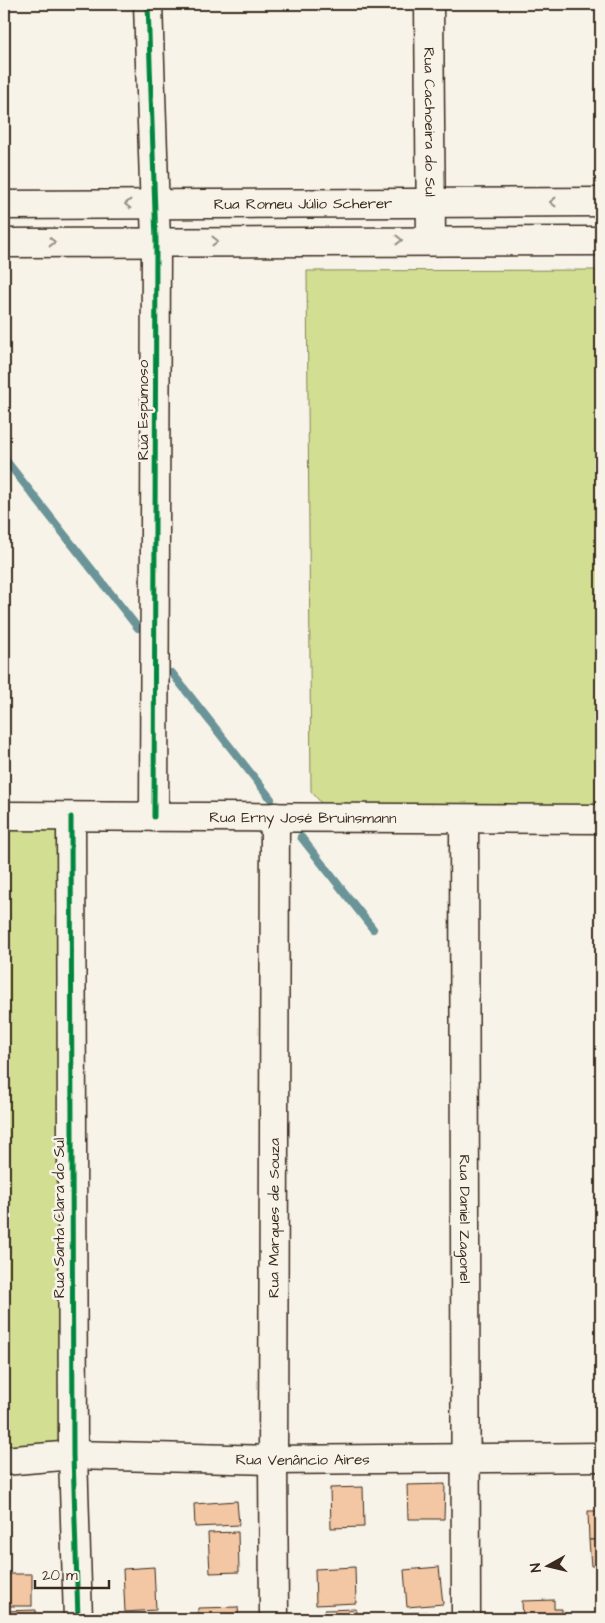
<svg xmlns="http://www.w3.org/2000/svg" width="605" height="1623" viewBox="0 0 605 1623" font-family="'Architects Daughter',sans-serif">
	<rect width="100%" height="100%" fill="#f7f3e8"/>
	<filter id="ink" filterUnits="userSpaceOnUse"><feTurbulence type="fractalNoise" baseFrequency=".02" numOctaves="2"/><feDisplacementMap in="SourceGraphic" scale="10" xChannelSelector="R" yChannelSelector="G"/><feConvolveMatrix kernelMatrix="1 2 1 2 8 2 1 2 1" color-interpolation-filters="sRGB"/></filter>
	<g filter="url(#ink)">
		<!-- green -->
		<g fill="#d2df92" stroke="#868458">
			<path d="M601,270V805L485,806L322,804L311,791L307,271Z"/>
			<path d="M4,816L71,817L73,1455L4,1461Z"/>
		</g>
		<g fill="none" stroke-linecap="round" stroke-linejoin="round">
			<!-- stream -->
			<g stroke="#6b9498" stroke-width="8">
				<path d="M4,458L138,628"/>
				<path d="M172,673L271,799"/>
				<path d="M301,837L373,929"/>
			</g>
		</g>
		<!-- building -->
		<g fill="#f3c7a3" stroke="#3b2a1e">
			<path d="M445,1484L444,1519H408L407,1485Z"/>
			<path d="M363,1487L364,1527L331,1528L330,1488Z"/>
			<path d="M237,1501L239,1525L195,1527L194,1504Z"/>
			<path d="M588,1511H601V1540H589Z"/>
			<path d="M238,1532L239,1572L210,1573L208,1533Z"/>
			<path d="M589,1540H601V1565L591,1566Z"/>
			<path d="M154,1567L156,1610L125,1612L123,1569Z"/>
			<path d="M355,1567L356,1603L316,1605L315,1569Z"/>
			<path d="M439,1567L443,1604L407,1607L404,1570Z"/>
			<rect x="4" y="1574" width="28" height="32"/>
			<path d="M554,1600V1609H562V1619H523L522,1601Z"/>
			<path d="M238,1607L239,1619H198V1608Z"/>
			<path d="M356,1609V1619H325V1610Z"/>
			<path d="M36,1610V1619H4V1611Z"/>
			<path d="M427,1612L428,1619H389V1614Z"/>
		</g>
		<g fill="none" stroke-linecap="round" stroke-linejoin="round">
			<defs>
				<g id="street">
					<path d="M148,4L156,242L154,817"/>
					<path id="s1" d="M429,4L431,240"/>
					<path id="s2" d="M4,816L601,819"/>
					<path d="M71,817L73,1455L78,1619"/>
					<path id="s3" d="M464,819L466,1619"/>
					<path id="s4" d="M4,1461L73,1455L273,1460L601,1457"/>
					<path id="s5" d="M274,1619L273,1460L275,817"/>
				</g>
				<g id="secondary">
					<path id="s6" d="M4,205L601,202"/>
					<path d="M4,243L601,241"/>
				</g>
			</defs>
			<!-- street casing -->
			<use href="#street" stroke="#3b2a1e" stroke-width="31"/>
			<!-- secondary casing -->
			<use href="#secondary" stroke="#3b2a1e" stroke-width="31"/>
			<!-- street -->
			<use href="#street" stroke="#f7f3e8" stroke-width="28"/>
			<!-- secondary -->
			<use href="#secondary" stroke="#f7f3e8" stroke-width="28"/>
			<defs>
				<g id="cycleway">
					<path d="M148,4L156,242L154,817"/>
					<path d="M71,817L73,1455L78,1619"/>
				</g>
			</defs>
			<!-- cycleway casing -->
			<use href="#cycleway" stroke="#f7f3e8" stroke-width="8"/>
			<!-- cycleway -->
			<use href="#cycleway" stroke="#00873e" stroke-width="5"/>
		</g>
		<!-- one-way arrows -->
		<defs><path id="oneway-chevron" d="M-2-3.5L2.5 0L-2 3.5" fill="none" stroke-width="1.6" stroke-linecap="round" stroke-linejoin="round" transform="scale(1.25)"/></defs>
		<g stroke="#998e83">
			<use href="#oneway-chevron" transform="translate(553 202) rotate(180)"/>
			<use href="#oneway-chevron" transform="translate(128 204) rotate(180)"/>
			<use href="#oneway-chevron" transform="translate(399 240)"/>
			<use href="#oneway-chevron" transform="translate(215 241)"/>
			<use href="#oneway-chevron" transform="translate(52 242)"/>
		</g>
	</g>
	<g text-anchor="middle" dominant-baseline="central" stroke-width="5" stroke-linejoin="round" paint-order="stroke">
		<!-- street labels -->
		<g font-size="15" fill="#3b2a1e" stroke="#f7f3e8">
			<text stroke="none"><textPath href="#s1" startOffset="118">Rua Cachoeira do Sul</textPath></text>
			<text stroke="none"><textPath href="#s6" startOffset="299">Rua Romeu Júlio Scherer</textPath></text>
			<text transform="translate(143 410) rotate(-90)">Rua Espumoso</text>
			<text stroke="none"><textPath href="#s2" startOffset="299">Rua Erny José Bruinsmann</textPath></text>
			<text transform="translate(59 1218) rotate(-90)">Rua Santa Clara do Sul</text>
			<text stroke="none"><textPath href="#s5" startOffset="401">Rua Marques de Souza</textPath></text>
			<text stroke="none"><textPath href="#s3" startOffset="400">Rua Daniel Zagonel</textPath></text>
			<text stroke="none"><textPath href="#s4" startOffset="299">Rua Venâncio Aires</textPath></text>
		</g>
	</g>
	<!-- margin -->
	<rect width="605" height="1623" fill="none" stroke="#f7f3e8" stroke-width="20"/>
	<rect x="10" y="10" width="585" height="1603" fill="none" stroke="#3b2a1e" stroke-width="2" filter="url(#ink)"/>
	<!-- north arrow -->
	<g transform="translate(548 1566) rotate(262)" stroke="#f7f3e8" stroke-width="4" paint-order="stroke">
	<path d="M0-4L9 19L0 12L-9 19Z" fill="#3b2a1e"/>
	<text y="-8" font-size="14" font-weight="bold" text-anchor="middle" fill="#3b2a1e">N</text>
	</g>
	<!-- scale -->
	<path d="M35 1580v8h74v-8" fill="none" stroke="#3b2a1e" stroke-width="2.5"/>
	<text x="42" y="1580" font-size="15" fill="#3b2a1e" stroke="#f7f3e8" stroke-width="4" paint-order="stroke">20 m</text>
</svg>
